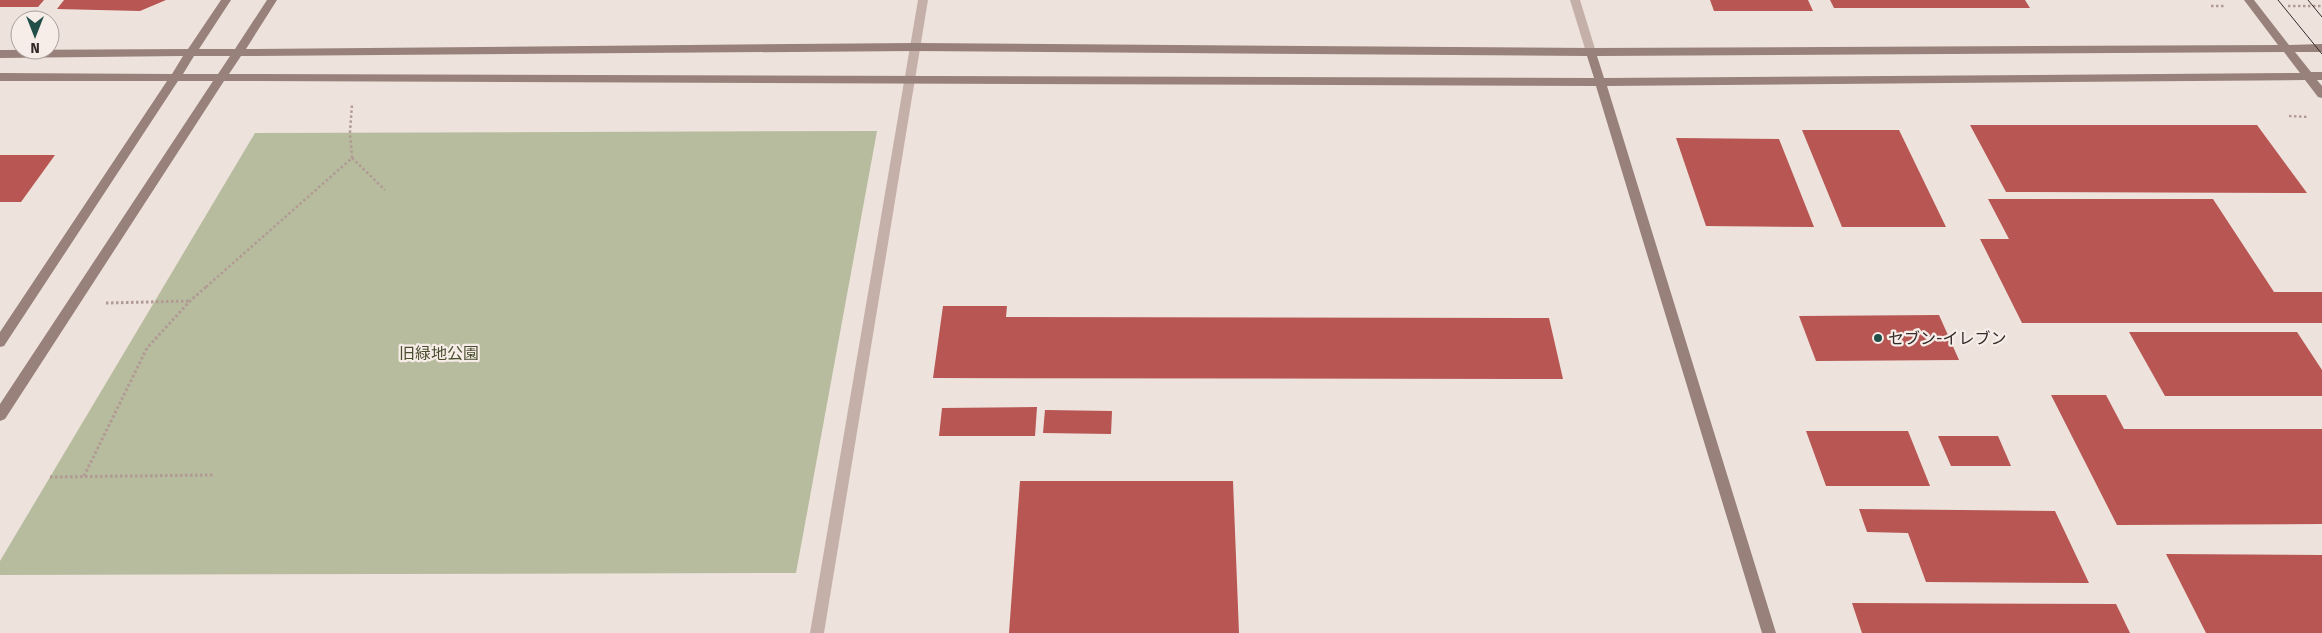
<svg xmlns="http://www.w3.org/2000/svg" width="2322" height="633" viewBox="0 0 2322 633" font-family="'Fira Sans','Noto Sans JP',sans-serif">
	<rect width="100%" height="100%" fill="#eee2dc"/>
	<!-- green -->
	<path fill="#b7bc9e" d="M877,131L796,573L0,575V561L255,133Z"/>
	<!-- building -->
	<g fill="#b75652">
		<path d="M0,0H44L38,7H0Z"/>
		<path d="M64,0H166L140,11L57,9Z"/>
		<path d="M1710,0H1808L1813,11H1714Z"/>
		<path d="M1830,0H2025L2030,8H1834Z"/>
		<path d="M1970,125H2257L2307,193L2006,192Z"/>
		<path d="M1802,130H1899L1946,227H1842Z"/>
		<path d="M1676,138L1779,139L1814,227L1706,226Z"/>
		<path d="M0,155H55L21,202H0Z"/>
		<path d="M1988,199H2213L2274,292H2322V323H2022L1980,239H2009Z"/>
		<path d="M943,306H1007L1006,317L1549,318L1563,379L933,378Z"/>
		<path d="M1939,315L1959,360L1816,361L1799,316Z"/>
		<path d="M2129,332H2297L2322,370V396H2165Z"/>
		<path d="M2051,395H2106L2124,429H2322V524L2117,525Z"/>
		<path d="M1037,407L1035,436H939L942,408Z"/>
		<path d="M1045,410L1112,411L1111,434L1043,433Z"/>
		<path d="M1806,431H1908L1930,486H1826Z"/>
		<path d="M1938,436H1998L2011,466H1951Z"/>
		<path d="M1020,481H1233L1239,633H1009Z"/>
		<path d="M1859,509L2055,511L2089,583L1926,582L1908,533L1867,532Z"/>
		<path d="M2166,554L2322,555V633H2206Z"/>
		<path d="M1852,603L2116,604L2130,633H1862Z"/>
	</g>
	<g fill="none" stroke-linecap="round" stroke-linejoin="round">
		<!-- path-far1 -->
		<g stroke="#b19a94" stroke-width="2.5" stroke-dasharray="2.5 2.5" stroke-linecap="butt">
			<path d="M2211,6H2226"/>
			<path d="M2288,6H2322"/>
			<path d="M2289,116L2309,117"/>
			<path d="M352,158L385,190"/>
			<path d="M206,287L352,158L350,132L352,104"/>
		</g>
		<!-- path -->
		<g stroke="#b19a94" stroke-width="3" stroke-dasharray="2.5 2.5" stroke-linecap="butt">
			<path d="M106,303L189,301"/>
			<path d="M84,476L147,348L190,301L207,286"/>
			<path d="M50,477L213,475"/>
		</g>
		<!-- street -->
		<g fill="#c5b0a9" fill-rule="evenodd">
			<path d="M918,0H928L824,633H810Z"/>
			<path d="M1570,0H1580L1596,52L1595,55L1591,56L1586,52Z"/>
		</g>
		<!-- secondary -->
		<path fill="#98807b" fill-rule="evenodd" d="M221,0H231L199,49H235L267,0H277L246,49L915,43L1591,48L2278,45L2244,0H2254L2289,45L2322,44V52H2295L2311,72H2322V80H2317L2322,86V98L2318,97L2305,80L1607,86L1776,633H1762L1596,86L224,81L5,419L0,421V404L213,81H178L4,346L0,347V332L167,81H0V73L172,74L183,56L0,58V50L188,49ZM915,51L1587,56L1594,78L229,74L241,56ZM2284,52L2300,73L1604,78L1597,56ZM194,56H230L218,74H183Z"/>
		<!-- tram -->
		<g stroke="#332928" stroke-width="1">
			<path d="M2278,0L2322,54"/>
			<path d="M2308,0L2322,17"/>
		</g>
	</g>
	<!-- markers -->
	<circle fill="#234f49" stroke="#f7ede8" stroke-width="2" cx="1878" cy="338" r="5"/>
	<g text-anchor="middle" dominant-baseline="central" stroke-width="4.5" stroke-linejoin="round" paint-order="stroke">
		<!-- poi labels -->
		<g font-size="16" fill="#332928" stroke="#f7ede8" text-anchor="start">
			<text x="1888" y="338">セブン-イレブン</text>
		</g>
		<!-- park labels -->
		<g font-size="16" fill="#494e2f" stroke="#f7ede8">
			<text x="439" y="353">旧緑地公園</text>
		</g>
	</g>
	<!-- north arrow -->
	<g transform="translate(35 35) rotate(180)"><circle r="24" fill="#f7ede8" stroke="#a99f9b"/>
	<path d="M0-4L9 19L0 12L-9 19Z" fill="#234f49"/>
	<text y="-8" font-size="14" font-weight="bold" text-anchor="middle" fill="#332928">N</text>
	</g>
</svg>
